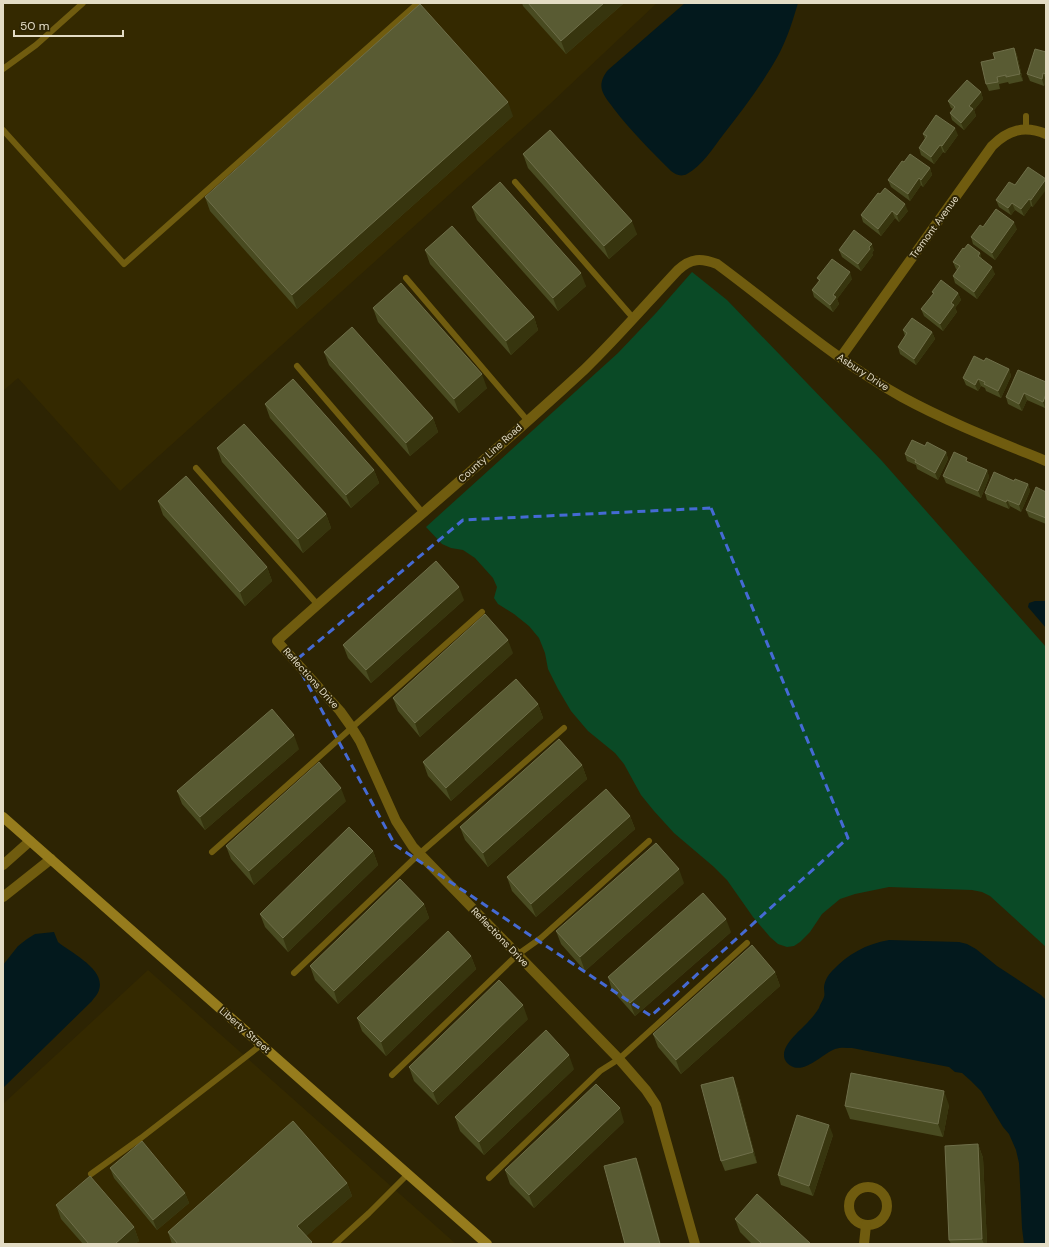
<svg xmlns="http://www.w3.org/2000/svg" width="1049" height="1247" viewBox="0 0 1049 1247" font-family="'DM Sans',sans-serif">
	<rect width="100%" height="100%" fill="#2d2403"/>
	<!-- built -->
	<g fill="#342900">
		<path d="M3,3H657L551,103L120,491L18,378L3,391Z"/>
		<path d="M148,970L456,1244H3V1104Z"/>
	</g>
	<!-- green -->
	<path fill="#0a4a26" d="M692,272L727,300L882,461L1046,647V947L990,896L982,892L972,890L889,887L855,894L840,899L822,914L810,932L800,942L794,946L787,947L778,944L770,937L753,917L727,880L714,867L674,833L654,811L641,795L624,764L615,753L588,731L571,711L558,689L548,669L545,653L539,638L529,626L514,614L498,604L494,598L497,587L493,578L475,558L463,550L451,548L442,544L426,527L618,353L656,313Z"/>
	<!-- water -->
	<g fill="#03191d">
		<path d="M685,3H798C793,20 788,36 780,52C764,82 743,109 723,135C713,148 702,166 687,174C681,177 676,175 671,171C651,151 631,131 614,109C610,103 604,97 602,90C600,83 603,76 608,70Z"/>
		<path d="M1035,601H1046V628L1028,607L1029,603Z"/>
		<path d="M54,932L58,942C71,953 106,969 99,990C98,994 94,998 92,1001L3,1088V965L18,946L27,939L35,934Z"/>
		<path d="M889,940L959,942L967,944L976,949L997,966L1041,995L1046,1000V1244H1024L1022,1228L1019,1163L1016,1150L1009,1134L1003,1127L981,1091L971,1081L962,1073L955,1072L949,1067L852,1048C846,1048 841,1047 835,1049C822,1054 805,1074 791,1066C771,1053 799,1032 808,1022C812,1018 816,1013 819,1008C820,1004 823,1000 824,997C825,994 824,991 824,988C824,982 828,975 832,971C848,954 866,944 889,940Z"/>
	</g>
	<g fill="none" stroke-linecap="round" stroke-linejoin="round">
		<!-- lane -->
		<g stroke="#705c0f" stroke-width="6">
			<path d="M3,69L36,45L83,3"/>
			<path d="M1026,116V130"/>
			<path d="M3,130L124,264L418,3"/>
			<path d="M515,182L634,319"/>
			<path d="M406,278L527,420"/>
			<path d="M297,366L423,513"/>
			<path d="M196,468L318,605"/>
			<path d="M212,852L482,612"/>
			<path d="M294,973L419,854L564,728"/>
			<path d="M392,1075L517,955L541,938L649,841"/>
			<path d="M91,1174L141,1138L261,1045"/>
			<path d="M489,1178L600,1071L619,1059L747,943"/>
			<path d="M335,1244L369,1213L408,1174"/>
		</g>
		<!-- street -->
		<g stroke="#705c0f" stroke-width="10">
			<path d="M841,357L992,146C1008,130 1024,125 1046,134"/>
			<path d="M3,865L30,841"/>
			<path d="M3,897L51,859"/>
			<circle cx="868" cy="1206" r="19"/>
			<path d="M695,1244L656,1105L646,1090L619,1059L413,847L396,821L360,741L350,725L340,711L277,641C379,549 485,462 585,369C618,337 647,303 678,270C691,258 701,258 717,264C778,309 835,360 902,397C948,422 997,441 1046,461"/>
			<path d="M864,1244L866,1225"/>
		</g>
		<!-- secondary -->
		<path stroke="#967c1d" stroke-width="10" d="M3,817L487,1244"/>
	</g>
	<!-- wall -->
	<g fill="#494b21">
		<path d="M522,3H624L566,54L523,6Z"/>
		<path d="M1014,48L1017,55L1023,81L1009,84L1008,82L999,84L1000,89L989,91L986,84L995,59Z"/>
		<path d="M1046,52V80L1044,86L1030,81L1027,74Z"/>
		<path d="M981,92L983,99L974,110L976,116L964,130L952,120L950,113L953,109L951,108L948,101Z"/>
		<path d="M513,116L297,309L210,211L205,197Z"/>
		<path d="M923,134L958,135L945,153L943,152L934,164L921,155L919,148L925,139Z"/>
		<path d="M523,154L637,234L609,259L528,168Z"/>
		<path d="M904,162L930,168L932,175L923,187L921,185L910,201L891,187L888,180Z"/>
		<path d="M1028,167L1033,207L1031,206L1024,216L1015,210L1011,215L999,207L996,200L1015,185Z"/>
		<path d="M878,193L908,211L899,222L895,218L881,236L863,222L861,215Z"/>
		<path d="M472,207L586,286L558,311L477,220Z"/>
		<path d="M983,227L1017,229L995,260L973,244L971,237Z"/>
		<path d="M964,249L980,253L982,260L995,274L977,299L955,283L953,276L957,270L956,269L953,262Z"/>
		<path d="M425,250L534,317L538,330L511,355L430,264Z"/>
		<path d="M839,250H874L872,253L873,255L861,271L842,257Z"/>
		<path d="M817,278L852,279L837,299L839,304L833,312L814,297L812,290L819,281Z"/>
		<path d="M932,292L958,293L961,300L955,308L957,312L943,331L924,316L921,309L933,294Z"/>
		<path d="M373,308L487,388L459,413L378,322Z"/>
		<path d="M903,330L932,332L935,339L916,365L900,354L898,347L905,336Z"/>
		<path d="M324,352L433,418L438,432L410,456L329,365Z"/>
		<path d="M984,361L1009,369L1011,376L1001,398L986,391L985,388L981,386L978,391L966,385L963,378Z"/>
		<path d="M1046,382V407L1045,408L1027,400L1022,411L1008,404L1006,397Z"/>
		<path d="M265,404L374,470L379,483L351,508L270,418Z"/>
		<path d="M925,446L946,452L948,459L938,480L917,469L916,465L907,461L905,454Z"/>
		<path d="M217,448L326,514L331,528L303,553L222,462Z"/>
		<path d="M969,462L987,470L989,477L981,498L946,483L943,476Z"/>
		<path d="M1014,481L1028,484L1030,491L1021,512L1010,506L1009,509L987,500L985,493Z"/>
		<path d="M1046,492V524L1029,517L1026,510Z"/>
		<path d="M158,501L267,567L272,581L245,606L163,515Z"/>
		<path d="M464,600L371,683L348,658L343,645Z"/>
		<path d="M513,653L420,737L398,711L393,698Z"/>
		<path d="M538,704L543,718L451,801L428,776L423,762Z"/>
		<path d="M299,749L205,830L182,804L177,791Z"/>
		<path d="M582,765L587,779L488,867L465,840L460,827Z"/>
		<path d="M346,801L254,885L231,859L226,846Z"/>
		<path d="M630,816L635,829L536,917L512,891L507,877Z"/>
		<path d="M373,851L378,865L288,952L265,927L260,914Z"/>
		<path d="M684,883L585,971L561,944L556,931Z"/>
		<path d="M424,904L429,918L338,1004L315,980L310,966Z"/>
		<path d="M731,932L635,1016L612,990L608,977Z"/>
		<path d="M471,956L476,969L386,1056L362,1031L357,1018Z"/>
		<path d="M775,972L780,986L681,1074L658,1047L653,1034Z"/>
		<path d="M528,1019L438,1105L414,1081L409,1067Z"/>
		<path d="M574,1069L484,1155L460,1131L455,1117Z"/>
		<path d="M737,1087L757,1163L725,1171L721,1161Z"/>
		<path d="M949,1105L943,1137L850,1119L845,1106Z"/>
		<path d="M624,1122L534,1208L510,1184L505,1170Z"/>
		<path d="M833,1135L813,1196L781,1185L778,1175Z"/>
		<path d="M978,1144L983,1158L987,1244H951L949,1240Z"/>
		<path d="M110,1168L185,1193L189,1203L157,1230L114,1178Z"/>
		<path d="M347,1183L352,1196L306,1236L312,1244H172L168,1232Z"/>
		<path d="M56,1205L134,1227L139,1241L135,1244H83L61,1219Z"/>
		<path d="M735,1219L811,1244H752L740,1232Z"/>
	</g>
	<!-- shaded-wall -->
	<g fill="#37350e">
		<path d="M604,3H624L566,54L561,41Z"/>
		<path d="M1014,48L1017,55L1023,81L1020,74Z"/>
		<path d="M1043,73L1046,80L1044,86L1042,79Z"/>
		<path d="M981,92L983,99L974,110L976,116L964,130L961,123L969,106Z"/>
		<path d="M508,102L513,116L297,309L292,295Z"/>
		<path d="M955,128L958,135L945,153L942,146Z"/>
		<path d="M940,145L943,152L934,164L931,157Z"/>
		<path d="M930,168L932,175L923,187L921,180Z"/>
		<path d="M919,178L921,185L910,201L908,194Z"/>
		<path d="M1046,179V190L1033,207L1031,200Z"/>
		<path d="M1029,199L1031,206L1024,216L1021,209Z"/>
		<path d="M1012,203L1015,210L1011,215L1008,208Z"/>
		<path d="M905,204L908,211L899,222L897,215Z"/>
		<path d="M892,211L895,218L881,236L878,229Z"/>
		<path d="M632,221L637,234L609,259L604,246Z"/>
		<path d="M1014,222L1017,229L995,260L992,253Z"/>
		<path d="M872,244L874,250L872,253L873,255L861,271L858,264Z"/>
		<path d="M980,253L982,260L978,256Z"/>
		<path d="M992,267L995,274L977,299L974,292Z"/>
		<path d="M850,272L852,279L837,299L839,304L833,312L830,305L833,295Z"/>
		<path d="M581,273L586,286L558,311L553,298Z"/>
		<path d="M958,293L961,300L955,308L957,312L943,331L940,324L951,303Z"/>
		<path d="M534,317L538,330L511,355L506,341Z"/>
		<path d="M932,332L935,339L916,365L914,359Z"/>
		<path d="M1009,369L1011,376L1001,398L998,391Z"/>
		<path d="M482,374L487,388L459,413L454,399Z"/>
		<path d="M978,379L981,386L978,391L975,385Z"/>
		<path d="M1024,393L1027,400L1022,411L1019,404Z"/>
		<path d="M1046,394V407L1045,408L1043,402Z"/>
		<path d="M433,418L438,432L410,456L406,443Z"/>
		<path d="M946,452L948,459L938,480L935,473Z"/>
		<path d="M374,470L379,483L351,508L346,495Z"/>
		<path d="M987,470L989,477L981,498L978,491Z"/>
		<path d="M1028,484L1030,491L1021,512L1019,505Z"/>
		<path d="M1007,500L1010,506L1009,509L1006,502Z"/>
		<path d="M326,514L331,528L303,553L298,539Z"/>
		<path d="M267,567L272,581L245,606L240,592Z"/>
		<path d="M459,587L464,600L371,683L366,670Z"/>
		<path d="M508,640L513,653L420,737L415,723Z"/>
		<path d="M538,704L543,718L451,801L446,788Z"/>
		<path d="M294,735L299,749L205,830L200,817Z"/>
		<path d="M582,765L587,779L488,867L483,853Z"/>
		<path d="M341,788L346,801L254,885L249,871Z"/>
		<path d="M630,816L635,829L536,917L531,904Z"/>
		<path d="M373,851L378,865L288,952L283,938Z"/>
		<path d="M679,869L684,883L585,971L580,957Z"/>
		<path d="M424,904L429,918L338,1004L334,991Z"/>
		<path d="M726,919L731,932L635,1016L630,1003Z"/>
		<path d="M471,956L476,969L386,1056L381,1042Z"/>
		<path d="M775,972L780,986L681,1074L676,1060Z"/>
		<path d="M523,1005L528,1019L438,1105L433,1092Z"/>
		<path d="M569,1055L574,1069L484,1155L479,1142Z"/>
		<path d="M733,1077L737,1087L757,1163L753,1152Z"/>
		<path d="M944,1091L949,1105L943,1137L938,1124Z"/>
		<path d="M620,1108L624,1122L534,1208L529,1195Z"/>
		<path d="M829,1125L833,1135L813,1196L809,1186Z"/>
		<path d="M978,1144L983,1158L987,1244H984L982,1239Z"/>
		<path d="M636,1158L641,1171L661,1244H660Z"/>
		<path d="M347,1183L352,1196L302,1240L297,1226Z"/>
		<path d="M185,1193L189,1203L157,1230L153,1220Z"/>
		<path d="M134,1227L139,1241L135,1244H115Z"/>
	</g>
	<!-- building -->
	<g fill="#595b33" stroke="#6f6f4a">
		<path d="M528,3H604L561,41Z"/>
		<path d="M420,4L508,102L292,295L205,197Z"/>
		<path d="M1014,48L1020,74L1006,77V75L997,77L998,82L986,84L981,62L995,59L993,53Z"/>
		<path d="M1035,49L1046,52V74L1043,73L1042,79L1027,74Z"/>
		<path d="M967,80L981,92L969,106L973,109L961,123L950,113L955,107L948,101Z"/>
		<path d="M936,115L955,128L942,146L940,145L931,157L919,148L927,136L923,134Z"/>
		<path d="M550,130L632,221L604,246L523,154Z"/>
		<path d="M910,154L930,168L921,180L919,178L908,194L888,180L902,161L904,162Z"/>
		<path d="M1028,167L1046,179L1031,200L1029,199L1021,209L1012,203L1008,208L996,200L1009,182L1015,185Z"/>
		<path d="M500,182L581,273L553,298L472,207Z"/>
		<path d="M885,188L905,204L897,215L892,211L878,229L861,215L878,193L880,194Z"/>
		<path d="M996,209L1014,222L992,253L971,237L980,225L983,227Z"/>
		<path d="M452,226L534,317L506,341L425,250Z"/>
		<path d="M854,230L872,244L869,247L870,249L858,264L839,250Z"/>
		<path d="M968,244L980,253L978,256L992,267L974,292L953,276L960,266L953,262L963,248L964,249Z"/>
		<path d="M832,259L850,272L833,295L836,297L830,305L812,290L820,280L817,278Z"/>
		<path d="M941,280L958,293L951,303L954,305L940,324L921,309L934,293L932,292Z"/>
		<path d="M401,283L482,374L454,399L373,308Z"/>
		<path d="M912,318L932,332L914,359L898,347L907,333L903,330Z"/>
		<path d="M352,327L433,418L406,443L324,352Z"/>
		<path d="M974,356L984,361L986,358L1009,369L998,391L984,384L985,382L978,379L975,385L963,378Z"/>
		<path d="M1018,370L1046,382V394L1043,402L1024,393L1019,404L1006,397Z"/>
		<path d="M293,379L374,470L346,495L265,404Z"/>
		<path d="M244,424L326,514L298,539L217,448Z"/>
		<path d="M912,440L925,446L927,442L946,452L935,473L915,462L916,460L905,454Z"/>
		<path d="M954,452L967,458L966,461L987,470L978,491L943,476Z"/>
		<path d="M994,472L1014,481L1015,479L1028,484L1019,505L1007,500L1006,502L985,493Z"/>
		<path d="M186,476L267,567L240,592L158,501Z"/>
		<path d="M1036,487L1046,492V518L1026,510Z"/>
		<path d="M436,561L459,587L366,670L343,645Z"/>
		<path d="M485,614L508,640L415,723L393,698Z"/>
		<path d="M516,679L538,704L446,788L423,762Z"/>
		<path d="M272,709L294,735L200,817L177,791Z"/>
		<path d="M559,739L582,765L483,853L460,827Z"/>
		<path d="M319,762L341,788L249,871L226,846Z"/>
		<path d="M606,789L630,816L531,904L507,877Z"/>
		<path d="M349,827L373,851L283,938L260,914Z"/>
		<path d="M656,843L679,869L580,957L556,931Z"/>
		<path d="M400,879L424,904L334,991L310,966Z"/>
		<path d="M703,893L726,919L630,1003L608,977Z"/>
		<path d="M448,931L471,956L381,1042L357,1018Z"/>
		<path d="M752,945L775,972L676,1060L653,1034Z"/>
		<path d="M499,980L523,1005L433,1092L409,1067Z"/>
		<path d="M546,1030L569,1055L479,1142L455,1117Z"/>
		<path d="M851,1073L944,1091L938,1124L845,1106Z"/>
		<path d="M733,1077L753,1152L721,1161L701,1085Z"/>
		<path d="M596,1084L620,1108L529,1195L505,1170Z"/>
		<path d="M797,1115L829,1125L809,1186L778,1175Z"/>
		<path d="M293,1121L347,1183L297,1226L312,1242L310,1244H178L168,1232Z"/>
		<path d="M142,1141L185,1193L153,1220L110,1168Z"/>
		<path d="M978,1144L982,1239L949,1240L945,1146Z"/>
		<path d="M636,1158L660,1244H625L604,1166Z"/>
		<path d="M90,1176L134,1227L115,1244H89L56,1205Z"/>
		<path d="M757,1194L811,1244H762L735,1219Z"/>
	</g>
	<!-- marked area -->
	<path fill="none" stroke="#456ad4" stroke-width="3" stroke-dasharray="8 5" stroke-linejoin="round" d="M711,508L848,838L651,1016L395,845L295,661L463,520Z"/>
	<g text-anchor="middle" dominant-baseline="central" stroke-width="4" stroke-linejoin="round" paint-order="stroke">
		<!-- street labels -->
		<g font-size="10" fill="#e3dcc5" stroke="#2d2403">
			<text transform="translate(934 227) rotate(-54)">Tremont Avenue</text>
			<text transform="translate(863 372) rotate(33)">Asbury Drive</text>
			<text transform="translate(490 453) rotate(-42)">County Line Road</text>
			<text transform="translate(311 678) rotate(48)">Reflections Drive</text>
			<text transform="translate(500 937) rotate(46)">Reflections Drive</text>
			<text transform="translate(245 1030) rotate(41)">Liberty Street</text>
		</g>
	</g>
	<!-- border -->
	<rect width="1049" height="1247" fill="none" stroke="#e3dcc5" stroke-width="8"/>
	<!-- scale -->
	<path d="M14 30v6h109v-6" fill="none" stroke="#e3dcc5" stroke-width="2"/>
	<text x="20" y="30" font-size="12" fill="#e3dcc5" stroke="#2d2403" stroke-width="3" paint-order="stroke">50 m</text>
</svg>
